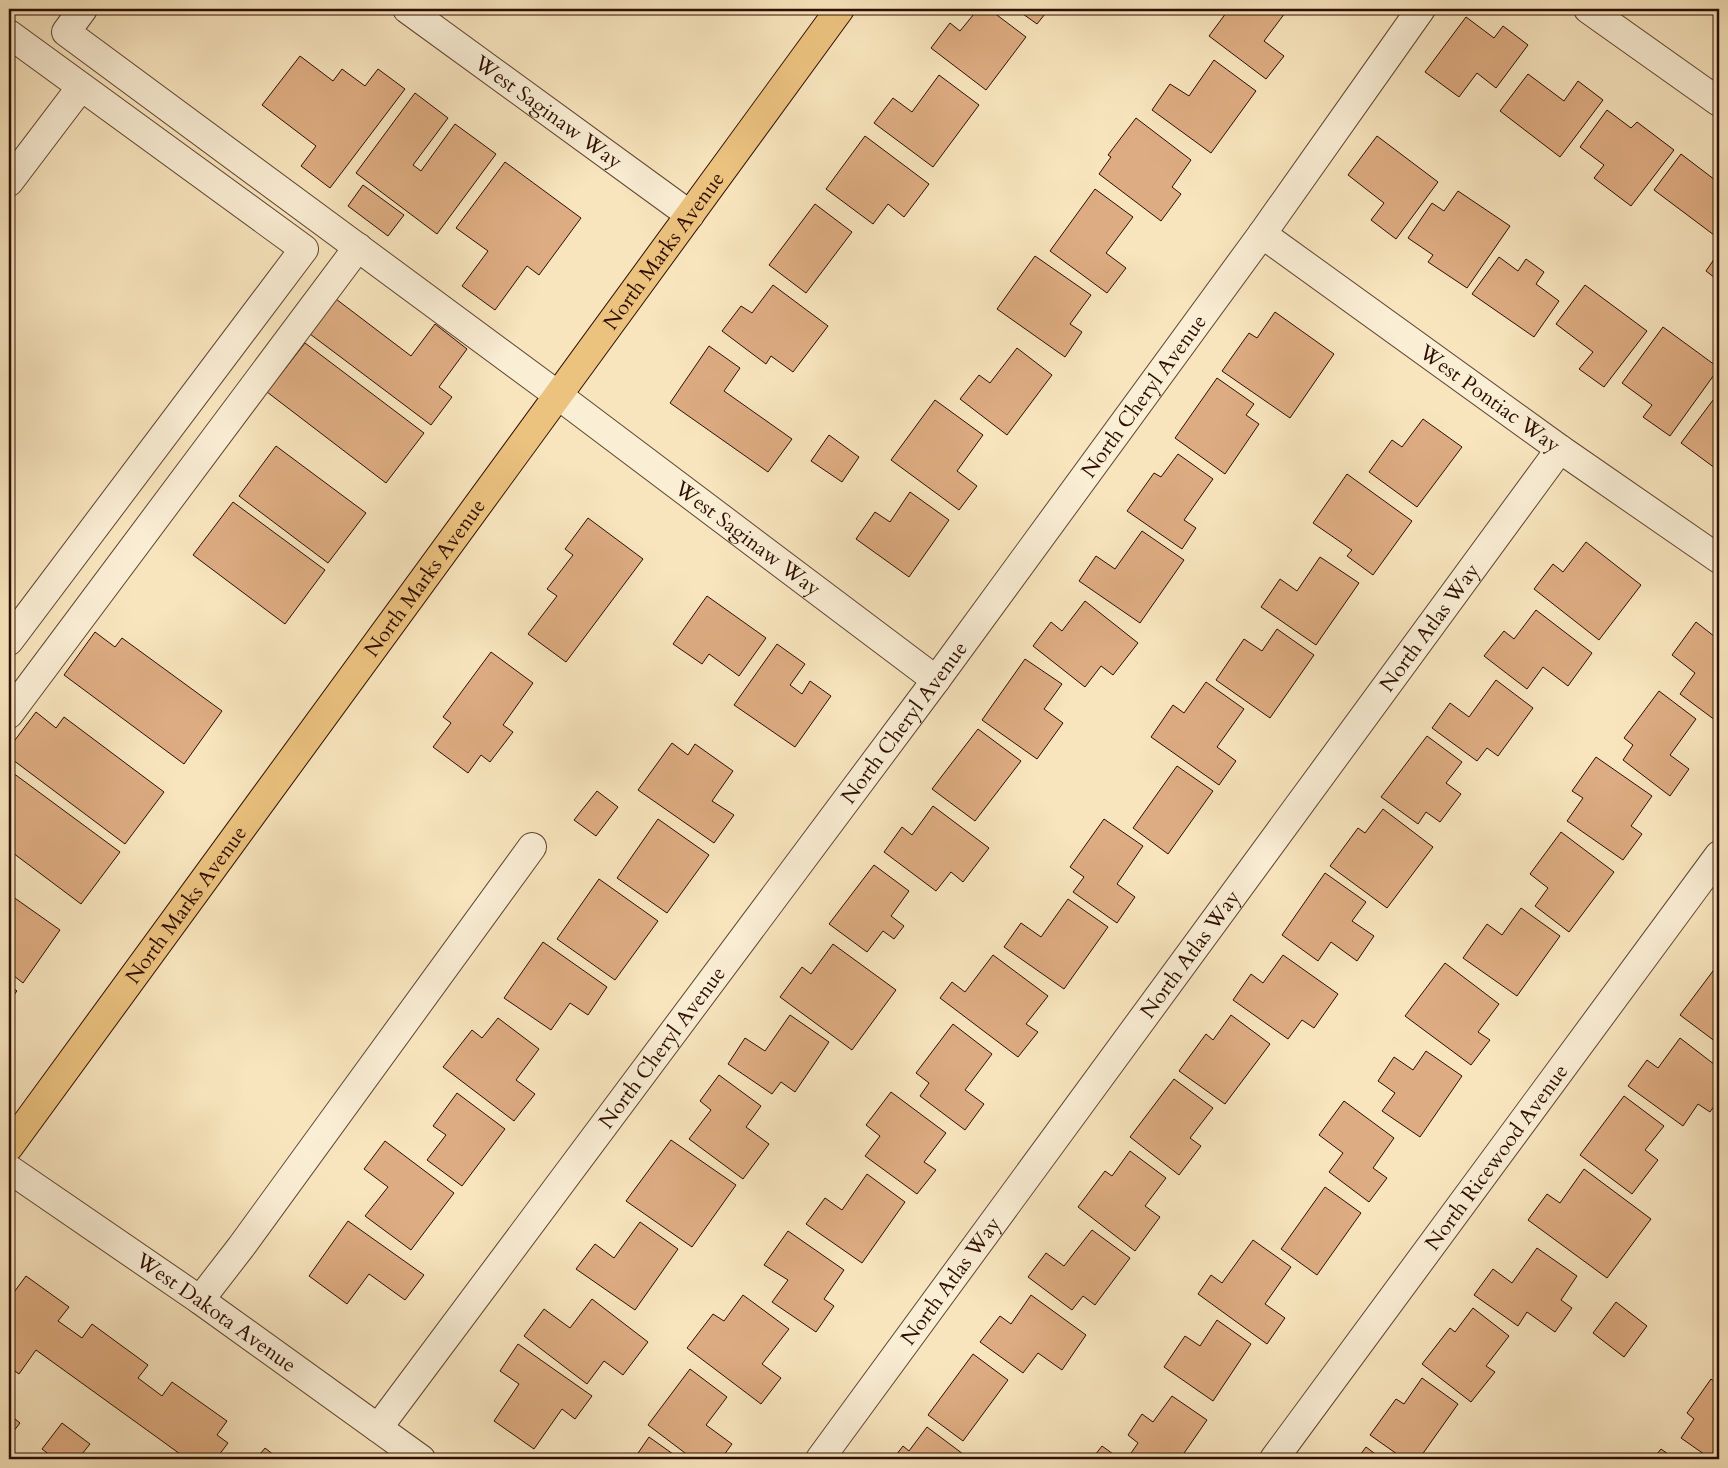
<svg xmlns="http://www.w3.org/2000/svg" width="1728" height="1468" viewBox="0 0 1728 1468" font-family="Cardo,serif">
	<rect width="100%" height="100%" fill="#f8e5be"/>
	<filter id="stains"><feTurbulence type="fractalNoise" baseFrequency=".004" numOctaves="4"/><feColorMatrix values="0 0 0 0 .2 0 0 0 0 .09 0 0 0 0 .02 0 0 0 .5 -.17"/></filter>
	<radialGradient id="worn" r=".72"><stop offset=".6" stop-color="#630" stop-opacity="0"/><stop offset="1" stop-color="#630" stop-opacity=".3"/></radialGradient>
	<!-- building -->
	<g fill="#deac82" stroke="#2e0e00">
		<path d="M978,9H989L1026,37L986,90L931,48L950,23L960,31Z"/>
		<path d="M1016,9H1049L1037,24Z"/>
		<path d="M1229,9H1288L1264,41L1284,56L1266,79L1209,36Z"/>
		<path d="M1466,17L1494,38L1503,26L1528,45L1496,88L1477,73L1459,97L1425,72Z"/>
		<path d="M300,56L333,81L342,69L365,86L378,69L405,89L330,188L301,166L316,146L262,105Z"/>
		<path d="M1214,60L1256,91L1211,153L1152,110L1170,84L1189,96Z"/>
		<path d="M1528,74L1564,101L1578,81L1603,100L1560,157L1500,111Z"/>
		<path d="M939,75L979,105L933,167L874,123L893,98L912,112Z"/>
		<path d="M415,93L448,118L413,165L421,171L455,124L496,154L437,234L356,173Z"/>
		<path d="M1607,110L1631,128L1637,122L1674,150L1631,206L1594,178L1604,165L1580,147Z"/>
		<path d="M1136,118L1191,160L1172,187L1181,194L1161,221L1099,174L1111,157L1108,155Z"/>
		<path d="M865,136L929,184L904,217L888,204L873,224L826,189Z"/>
		<path d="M1377,136L1438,182L1396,239L1371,220L1384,203L1348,175Z"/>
		<path d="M1681,154L1719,183V227L1714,235L1654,190Z"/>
		<path d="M505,162L581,218L539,275L527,266L495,310L462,286L488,251L456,228Z"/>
		<path d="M363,185L404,215L388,236L348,206Z"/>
		<path d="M1095,189L1133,217L1106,253L1126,268L1107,293L1050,251Z"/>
		<path d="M1458,191L1510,226L1467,288L1428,262L1433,255L1408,238L1432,203L1444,211Z"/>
		<path d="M815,204L852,232L806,293L769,265Z"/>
		<path d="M1719,252V281L1706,271Z"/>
		<path d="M1035,256L1091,295L1070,324L1082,332L1065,357L997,309Z"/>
		<path d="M1499,257L1518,271L1526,259L1544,272L1536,284L1559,301L1534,337L1472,294Z"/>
		<path d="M773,285L828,326L793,372L771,356L766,364L722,331L741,306L752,313Z"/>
		<path d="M1585,285L1647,331L1604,387L1579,369L1593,352L1556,324Z"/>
		<path d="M336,299L411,356L435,324L467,349L439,387L452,397L431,425L310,334Z"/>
		<path d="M1275,312L1334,354L1290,418L1222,371L1249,333L1257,338Z"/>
		<path d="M1663,327L1719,368L1670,436L1643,417L1652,405L1622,383Z"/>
		<path d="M305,343L424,433L386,483L267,392Z"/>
		<path d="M709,346L740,368L724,391L792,439L768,472L670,403Z"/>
		<path d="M1017,348L1052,375L1007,435L960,399L979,375L990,383Z"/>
		<path d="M1217,378L1254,404L1246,415L1259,424L1225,474L1175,438Z"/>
		<path d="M1716,396L1719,398V471L1681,443Z"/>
		<path d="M935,400L983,435L957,471L977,486L959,510L891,460Z"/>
		<path d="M1423,419L1462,447L1417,507L1369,472L1392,440L1402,447Z"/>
		<path d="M829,435L859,457L842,482L811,461Z"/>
		<path d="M276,446L366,513L328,563L239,496Z"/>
		<path d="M1178,454L1213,479L1184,520L1196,528L1182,549L1127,511L1154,473L1161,477Z"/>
		<path d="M1347,474L1412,521L1373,575L1347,556L1352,550L1313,523Z"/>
		<path d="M910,492L949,520L909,577L856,539L875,512L890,522Z"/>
		<path d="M233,502L325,570L285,624L193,555Z"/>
		<path d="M588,518L643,559L566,662L528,634L557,596L547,589L573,555L565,549Z"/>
		<path d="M1142,531L1184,560L1140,623L1079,581L1096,556L1115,569Z"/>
		<path d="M1586,542L1641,585L1599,640L1534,589L1553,564L1563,572Z"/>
		<path d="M1320,557L1359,583L1316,645L1261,607L1280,579L1297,591Z"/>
		<path d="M707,596L766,638L739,676L709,654L702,664L673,644Z"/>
		<path d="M1085,601L1138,643L1113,675L1101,666L1085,687L1033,646L1051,622L1062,631Z"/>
		<path d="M1536,610L1592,653L1568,686L1543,667L1527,689L1484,656L1504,631L1514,639Z"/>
		<path d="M1696,622L1719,640V723L1680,694L1695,673L1672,655Z"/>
		<path d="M1277,629L1314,655L1270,718L1216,680L1244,639L1262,651Z"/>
		<path d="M95,632L115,647L122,638L222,711L184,764L64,675Z"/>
		<path d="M777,644L805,664L790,685L802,694L810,681L831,696L795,747L734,705Z"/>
		<path d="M491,652L533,683L503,725L513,732L490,762L481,755L468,773L433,747L451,723L443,717Z"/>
		<path d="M1025,659L1062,684L1044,709L1063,723L1037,759L982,720Z"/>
		<path d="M1496,680L1533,708L1498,756L1487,748L1477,761L1432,728L1450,703L1469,717Z"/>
		<path d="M1206,682L1244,709L1217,747L1236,761L1219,785L1151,737L1173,705L1184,713Z"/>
		<path d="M1659,691L1696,719L1670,755L1689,769L1670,796L1623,760L1633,745L1624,738Z"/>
		<path d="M36,712L56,728L64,717L164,792L125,844L9,757V748Z"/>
		<path d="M978,729L1021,761L975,821L932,789Z"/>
		<path d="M1427,736L1462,762L1446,783L1461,794L1440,822L1426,812L1418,824L1381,797Z"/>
		<path d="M672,743L688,755L695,744L733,771L712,801L734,815L714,843L638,790Z"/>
		<path d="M1596,757L1652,796L1631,826L1642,834L1623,860L1567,821L1583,798L1572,791Z"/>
		<path d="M1177,766L1213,791L1168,854L1133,828Z"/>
		<path d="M9,770L120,852L81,904L9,850Z"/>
		<path d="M597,791L618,807L596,836L574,820Z"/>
		<path d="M933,806L989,848L963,882L951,872L936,891L884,852L902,827L912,835Z"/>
		<path d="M1383,809L1433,847L1387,908L1330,866L1358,828L1365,833Z"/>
		<path d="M658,819L709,855L667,913L617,878Z"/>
		<path d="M1104,819L1143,846L1117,884L1135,897L1117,923L1073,892L1084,877L1070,867Z"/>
		<path d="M1561,832L1614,872L1569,932L1535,906L1548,888L1530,874Z"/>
		<path d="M874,865L909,891L891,916L904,926L894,939L883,931L867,952L829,924Z"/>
		<path d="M1325,873L1366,902L1352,921L1374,936L1357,961L1331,942L1318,961L1282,935Z"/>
		<path d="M599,879L658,921L615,980L557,939Z"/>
		<path d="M9,894L60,930L23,983L9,972Z"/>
		<path d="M1068,899L1108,927L1064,989L1004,947L1021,923L1041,937Z"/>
		<path d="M1521,908L1560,936L1517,996L1463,958L1487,924L1502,935Z"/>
		<path d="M543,942L607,987L588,1015L570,1003L551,1030L504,998Z"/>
		<path d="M833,944L896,990L852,1050L780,997L802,967L811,974Z"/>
		<path d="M993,955L1048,996L1026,1024L1038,1032L1018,1057L940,998L952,982L965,992Z"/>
		<path d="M1283,955L1338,994L1314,1028L1302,1020L1288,1039L1233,1000L1251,974L1263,983Z"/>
		<path d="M1445,963L1499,1004L1478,1032L1490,1040L1471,1065L1405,1016Z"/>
		<path d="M1719,963V1037L1716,1042L1680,1015Z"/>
		<path d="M9,985L17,991L9,1001Z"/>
		<path d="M790,1015L829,1042L795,1092L781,1082L772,1094L728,1064L745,1038L765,1051Z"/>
		<path d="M1231,1015L1270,1044L1225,1104L1179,1071L1206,1034L1213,1040Z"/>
		<path d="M498,1018L539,1049L516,1080L535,1094L514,1121L443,1067L472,1030L482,1038Z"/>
		<path d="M953,1024L992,1054L965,1090L984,1104L965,1130L920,1096L929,1083L916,1073Z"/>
		<path d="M1680,1038L1719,1068V1099L1710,1112L1698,1104L1683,1126L1628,1086L1647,1060L1658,1068Z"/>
		<path d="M1426,1051L1462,1076L1420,1137L1382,1111L1395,1093L1378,1081L1394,1057L1413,1070Z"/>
		<path d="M719,1075L761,1106L746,1127L769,1144L743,1179L689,1139L711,1110L700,1101Z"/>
		<path d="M1174,1079L1213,1108L1190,1138L1201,1146L1179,1175L1130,1137Z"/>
		<path d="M891,1092L946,1133L924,1162L936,1170L917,1194L865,1156L880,1136L866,1125Z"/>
		<path d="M457,1093L505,1129L462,1186L427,1160L446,1135L433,1126Z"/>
		<path d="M1624,1096L1664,1126L1645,1150L1658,1160L1632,1194L1580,1155Z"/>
		<path d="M1344,1101L1394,1138L1373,1168L1387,1178L1369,1202L1329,1172L1343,1153L1319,1135Z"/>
		<path d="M671,1140L736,1185L692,1247L626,1201Z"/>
		<path d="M385,1141L454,1193L411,1250L365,1216L388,1187L364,1169Z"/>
		<path d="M1130,1151L1166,1178L1145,1206L1160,1217L1135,1251L1078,1207L1105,1171L1112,1176Z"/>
		<path d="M1584,1169L1651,1219L1607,1278L1528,1220L1547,1194L1560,1203Z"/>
		<path d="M867,1174L905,1202L862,1263L806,1224L825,1198L842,1210Z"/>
		<path d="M1325,1187L1361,1213L1317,1275L1281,1249Z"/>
		<path d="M348,1221L424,1275L405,1300L369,1274L347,1304L309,1276Z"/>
		<path d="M640,1222L678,1249L635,1310L576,1269L595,1244L614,1258Z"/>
		<path d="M1092,1230L1130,1258L1095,1305L1083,1296L1072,1310L1028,1277L1046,1253L1064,1266Z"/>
		<path d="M788,1231L844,1270L824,1299L834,1306L816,1332L772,1302L788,1280L764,1265Z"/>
		<path d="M1253,1240L1291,1267L1265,1304L1285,1318L1267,1344L1198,1294L1211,1275L1222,1283Z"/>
		<path d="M1537,1248L1577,1276L1561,1300L1572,1308L1555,1332L1527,1312L1518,1326L1474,1295L1493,1269L1512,1283Z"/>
		<path d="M26,1276L69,1307L58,1321L82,1338L92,1324L148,1365L138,1378L162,1396L172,1382L227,1421L217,1435L228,1443L216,1459H187L36,1350L19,1374L9,1367V1299Z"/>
		<path d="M743,1295L789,1329L762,1364L781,1378L761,1404L687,1348L713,1314L724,1321Z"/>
		<path d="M1031,1295L1086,1335L1062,1370L1038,1353L1023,1373L980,1342L1000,1316L1011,1324Z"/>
		<path d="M592,1299L648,1342L623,1375L604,1361L587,1384L524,1336L544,1309L570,1328Z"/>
		<path d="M1616,1302L1647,1326L1624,1357L1593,1333Z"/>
		<path d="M1473,1308L1509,1336L1486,1366L1495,1372L1471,1402L1422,1364L1450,1328L1455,1332Z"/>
		<path d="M1217,1320L1251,1344L1213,1401L1164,1367L1185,1336L1200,1346Z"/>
		<path d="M518,1344L592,1396L575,1419L562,1409L534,1449L494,1421L519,1384L500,1371Z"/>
		<path d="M973,1354L1008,1380L963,1441L928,1415Z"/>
		<path d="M690,1369L727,1397L706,1425L732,1444L721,1459H693L648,1425Z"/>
		<path d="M1422,1378L1458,1404L1419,1459H1404L1370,1435L1396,1399L1404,1404Z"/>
		<path d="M1711,1379L1719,1385V1459H1711L1681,1438L1694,1419L1687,1413Z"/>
		<path d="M1172,1396L1207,1420L1180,1459H1135L1129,1456L1138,1443L1128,1435L1142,1414L1153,1422Z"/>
		<path d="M9,1414L20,1423L9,1437Z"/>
		<path d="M62,1423L90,1444L78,1459H55L42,1449Z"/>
		<path d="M927,1427L963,1454L959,1459H893L903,1446L909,1451Z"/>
		<path d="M649,1437L680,1459H634Z"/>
		<path d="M1102,1446L1120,1459H1092Z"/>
		<path d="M1366,1447L1382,1459H1357Z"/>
		<path d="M265,1448L279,1459H256Z"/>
		<path d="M1661,1449L1675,1459H1653Z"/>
	</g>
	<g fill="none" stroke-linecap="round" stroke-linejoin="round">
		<defs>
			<g id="minor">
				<path id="s1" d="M83,9L66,32L559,396L936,680"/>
				<path id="s2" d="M407,9L690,215"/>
				<path d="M1588,9L1719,102"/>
				<path d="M9,34L304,249L9,641"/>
				<path d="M9,182L81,87"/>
				<path id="s3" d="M1262,234L1560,449L1719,559"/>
				<path d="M9,714L358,247"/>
				<path id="s4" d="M9,1169L200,1300L421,1459"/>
				<path d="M200,1300L241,1247L532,847"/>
				<path id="s5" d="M378,1428L936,680L1262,234L1421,9"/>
				<path id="s6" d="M820,1459L1560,449"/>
				<path id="s7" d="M1274,1459L1719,855"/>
			</g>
			<g id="major">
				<path id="s8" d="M9,1147L840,9"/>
			</g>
		</defs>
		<!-- minor casing -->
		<use href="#minor" stroke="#604430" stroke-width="30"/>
		<!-- major casing -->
		<use href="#major" stroke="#2e0e00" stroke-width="30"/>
		<!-- minor -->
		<use href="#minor" stroke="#faeed5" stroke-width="28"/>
		<!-- major -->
		<use href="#major" stroke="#ecc27f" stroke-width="28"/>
	</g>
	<g text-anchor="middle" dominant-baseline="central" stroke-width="4" stroke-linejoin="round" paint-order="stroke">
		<!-- street labels -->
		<g font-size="21" fill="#2e0e00" stroke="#faeed5">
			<text stroke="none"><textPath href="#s2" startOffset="175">West Saginaw Way</textPath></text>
			<text stroke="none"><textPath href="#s8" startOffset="1110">North Marks Avenue</textPath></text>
			<text stroke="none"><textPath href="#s5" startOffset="1285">North Cheryl Avenue</textPath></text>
			<text stroke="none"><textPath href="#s3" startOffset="281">West Pontiac Way</textPath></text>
			<text stroke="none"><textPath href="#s1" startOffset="878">West Saginaw Way</textPath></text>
			<text stroke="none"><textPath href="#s8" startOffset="705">North Marks Avenue</textPath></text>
			<text stroke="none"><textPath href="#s6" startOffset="1031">North Atlas Way</textPath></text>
			<text stroke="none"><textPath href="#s5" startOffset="880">North Cheryl Avenue</textPath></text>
			<text stroke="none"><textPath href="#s8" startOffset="300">North Marks Avenue</textPath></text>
			<text stroke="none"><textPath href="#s6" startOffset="626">North Atlas Way</textPath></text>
			<text stroke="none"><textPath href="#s5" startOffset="475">North Cheryl Avenue</textPath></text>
			<text stroke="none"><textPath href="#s7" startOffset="375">North Ricewood Avenue</textPath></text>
			<text stroke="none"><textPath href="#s6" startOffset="221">North Atlas Way</textPath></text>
			<text stroke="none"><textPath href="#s4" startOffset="252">West Dakota Avenue</textPath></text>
		</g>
	</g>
	<!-- margin -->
	<rect width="1728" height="1468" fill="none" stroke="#f8e5be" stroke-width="30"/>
	<rect x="10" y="10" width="1708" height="1448" fill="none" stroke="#2e0e00" stroke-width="2.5"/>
	<rect x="15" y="15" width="1698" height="1438" fill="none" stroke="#2e0e00"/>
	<rect width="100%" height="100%" filter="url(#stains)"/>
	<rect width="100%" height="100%" fill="url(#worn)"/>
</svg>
